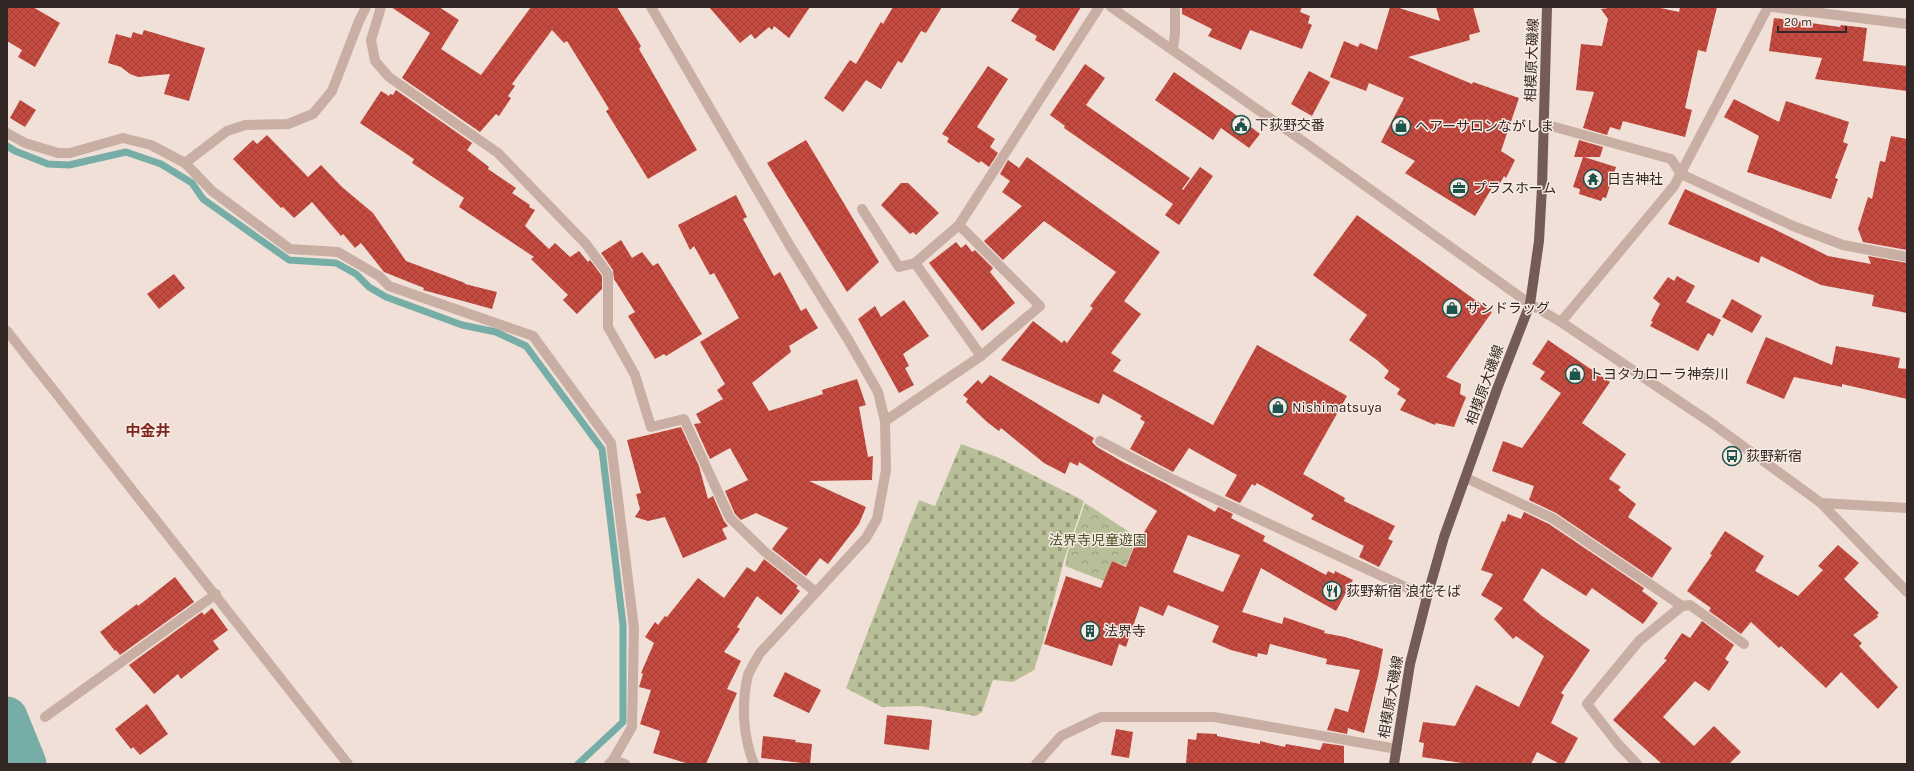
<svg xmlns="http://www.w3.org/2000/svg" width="1914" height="771" viewBox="0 0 1914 771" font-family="Karla,'Noto Sans JP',sans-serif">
	<defs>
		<pattern id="cemetery-stones" width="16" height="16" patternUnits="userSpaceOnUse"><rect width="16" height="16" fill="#b8bf98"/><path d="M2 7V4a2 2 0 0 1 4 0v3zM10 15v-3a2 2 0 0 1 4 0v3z" fill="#969b7c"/></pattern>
		<pattern id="park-crowns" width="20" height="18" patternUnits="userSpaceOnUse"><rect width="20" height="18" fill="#b8bf98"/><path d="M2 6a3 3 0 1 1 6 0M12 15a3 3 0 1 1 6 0" fill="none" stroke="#969b7c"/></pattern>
		<pattern id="building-cross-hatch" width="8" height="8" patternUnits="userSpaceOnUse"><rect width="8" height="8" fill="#c54b41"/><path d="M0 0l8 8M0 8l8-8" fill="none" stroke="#a13e36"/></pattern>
	</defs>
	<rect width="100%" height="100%" fill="#f0e0d7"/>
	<!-- cemetery -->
	<path fill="url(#cemetery-stones)" d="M961,444L997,457L1084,501L1064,560L1043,642L1034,670L1013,682L993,680L982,712L976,716L920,706L882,707L846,688L919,500L935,506Z"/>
	<!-- park -->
	<path fill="url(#park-crowns)" d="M1085,503L1137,537L1126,566L1112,561L1104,581L1065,566L1067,555Z"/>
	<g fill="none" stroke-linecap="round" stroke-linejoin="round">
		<!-- stream -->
		<path stroke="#76ada6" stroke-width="7" d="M7,146L15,151L48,164L69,165L126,152L161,164L192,183L203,199L289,260L336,263L356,274L369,287L386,297L462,325L496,332L526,346L602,449L623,625V722L578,764"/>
		<!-- river -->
		<path stroke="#76ada6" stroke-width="41" d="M7,717L26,764"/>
	</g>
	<!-- building -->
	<g fill="url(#building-cross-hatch)" fill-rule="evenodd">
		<path d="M7,7H33L60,23L35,67L18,57L22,50L7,41Z"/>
		<path d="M391,7H439L459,20L441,49L481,75L531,7H617L641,46L639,49L697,150L648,179L606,111L609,109L603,99L567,41L564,43L552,30L512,84L515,86L508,96L511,98L499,116L496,114L480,132L402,78L430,33Z"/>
		<path d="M709,7H810L789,38L774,26L772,30L769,27L755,39L751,34L740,43Z"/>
		<path d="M893,7H942L926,33L921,31L902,63L898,61L881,89L866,80L843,112L824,98L850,60L856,64L881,22L883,24Z"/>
		<path d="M1020,7H1081L1054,51L1035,40L1037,36L1011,21Z"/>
		<path d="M1182,7H1302L1300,12L1310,16L1308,23L1312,25L1302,49L1250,30L1241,50L1208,36L1212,29L1182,14Z"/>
		<path d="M1390,7H1396L1440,21L1436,7H1473L1480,32L1469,35L1470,40L1408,57L1472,84L1473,82L1519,98L1501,151L1515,160L1506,178L1504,176L1499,185L1495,183L1475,216L1405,173L1415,161L1381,142L1404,98L1369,83L1366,91L1330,77L1344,41L1358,47L1360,43L1377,50Z"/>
		<path d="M1616,7H1656L1679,12L1680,7H1717L1706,52L1698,50L1685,108L1692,110L1685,137L1623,121L1620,130L1610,127L1607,135L1583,128L1594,92L1576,90L1581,44L1602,46L1608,19L1601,9Z"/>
		<path d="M1774,18L1840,27L1841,25L1867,28L1863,61L1907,66V91L1815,79L1822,58L1769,51Z"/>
		<path d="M144,30L205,48L189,101L164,94L170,74L138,77L130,74L121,67L108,63L116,34L131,38L133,32L142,35Z"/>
		<path d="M1085,64L1105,78L1086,105L1190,178L1182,189L1183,190L1200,167L1213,176L1179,225L1165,215L1173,204L1064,128L1065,126L1050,115Z"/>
		<path d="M988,66L1008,79L977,127L995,139L990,147L998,153L989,167L981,161L979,163L947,142L949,138L942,134Z"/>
		<path d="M1309,71L1330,82L1312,116L1291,104Z"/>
		<path d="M1174,72L1232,112L1260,134L1249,148L1221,128L1213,140L1155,100Z"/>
		<path d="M396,90L472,143L467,150L489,167L488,169L516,188L512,193L530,205L529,207L535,210L525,226L549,249L555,243L570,257L579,251L588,262L590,260L602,276V289L577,314L563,300L568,295L531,259L534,257L459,207L464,198L412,163L414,159L360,123L381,91L389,96L390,94L393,95Z"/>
		<path d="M1734,99L1779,122L1786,101L1849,122L1843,142L1848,144L1835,178L1838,179L1831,199L1747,172L1759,136L1724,117Z"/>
		<path d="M20,100L36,110L25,127L10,118Z"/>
		<path d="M267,135L308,177L321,165L342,187L373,213L406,261L465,283V284L497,292L492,309L423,290L424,288L384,272L361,243L355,248L343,234L341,236L312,202L294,218L283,207L281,208L233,159L253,140L257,144Z"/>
		<path d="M1891,136L1907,139V250L1863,242L1858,229L1868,197L1872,199L1880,161L1885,162Z"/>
		<path d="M806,140L879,262L847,292L767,163Z"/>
		<path d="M1579,140L1603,147L1600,157H1584L1616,167L1606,198L1603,197L1601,201L1579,194L1580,189L1573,187L1583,157H1574Z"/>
		<path d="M1027,157L1160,252L1124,301L1141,314L1111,353L1121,360L1113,371L1213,425L1257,345L1347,396L1303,474L1345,498L1344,501L1395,526L1388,539L1393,541L1379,567L1359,557L1364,546L1311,519L1314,515L1257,483L1255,486L1252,484L1240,503L1225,496L1237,475L1189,448L1173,472L1130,449L1145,422L1140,419L1142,416L1103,394L1099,404L1001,360L1033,321L1062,343L1064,340L1067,343L1093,308L1090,306L1116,272L1044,221L1003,260L984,241L1022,206L1002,192L1010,181L1000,174L1008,160L1019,168Z"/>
		<path d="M901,183H908L939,213L916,235L913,232L910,234L881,205Z"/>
		<path d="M1685,189L1774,229L1828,256L1871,264L1868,256L1907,263V313L1872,306L1874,295L1821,285L1761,256L1759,263L1668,224Z"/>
		<path d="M736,195L747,217L743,219L774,276L780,272L801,311L806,308L818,328L789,346L791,352L752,383L769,411L823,394L822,390L857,379L866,405L859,407L868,457L873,456L872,480L809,481L866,507L859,524L828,564L820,558L806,576L772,549L788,528L756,513L741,520L735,514L725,491L748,480L730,448L710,459L694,424L701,423L696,414L723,399L717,390L725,384L700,342L739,318L714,273L710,275L694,246L690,250L678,225Z"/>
		<path d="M1357,215L1492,312L1446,377L1461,384L1460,394L1466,397L1454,427L1436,423L1435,425L1400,410L1406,400L1397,394L1400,389L1384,378L1389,371L1377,360L1349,340L1367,315L1313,275Z"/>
		<path d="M621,240L632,258L642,252L653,266L658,263L702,334L666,356L664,354L655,359L628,316L635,312L614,279L613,270L601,253Z"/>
		<path d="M956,242L961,248L966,244L972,252L975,250L993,268L990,272L1015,303L982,331L929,263Z"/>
		<path d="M174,274L185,288L159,309L147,294Z"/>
		<path d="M1677,276L1695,286L1686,302L1721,320L1713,336L1708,333L1698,351L1650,326L1653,322L1651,321L1660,304L1653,298L1668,277L1674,281Z"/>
		<path d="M1732,299L1762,316L1752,333L1722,317Z"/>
		<path d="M904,300L929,336L903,354L909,366L905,368L914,385L899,393L858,319L875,306L881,317Z"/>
		<path d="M1766,337L1832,365L1836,346L1900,358L1898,368L1907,369V399L1842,384V387L1794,377L1784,399L1746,383Z"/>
		<path d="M1548,340L1610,382L1582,423L1626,454L1609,479L1621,487L1618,490L1636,504L1628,517L1672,548L1652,578L1556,513L1529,500L1534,486L1492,471L1503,441L1522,448L1561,393L1540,379L1545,372L1532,364Z"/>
		<path d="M990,375L1094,438L1092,442L1097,447L1123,462L1167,484L1215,512L1218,507L1233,514L1231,518L1265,536L1263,541L1326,575L1328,571L1334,574L1335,571L1353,580L1336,611L1261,568L1242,612L1282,624L1284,617L1325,631L1324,633L1345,637L1383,649L1378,676L1364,733L1348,728L1347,734L1327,730L1335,708L1348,712L1360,670L1326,664L1327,659L1270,644L1267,655L1258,653L1257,657L1231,650L1212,642L1219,626L1168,605L1163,616L1140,606L1126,647L1119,644L1112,666L1044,644L1066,576L1101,588L1112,561L1126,567L1136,542H1138L1157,511L1079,462L1078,466L1070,462L1065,474L1044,463L1001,428L999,431L987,422L966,402L968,399L963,395L978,380L982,384ZM1188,535L1240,555L1223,592L1173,572Z"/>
		<path d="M681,427L699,466L708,499L713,496L724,521L728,526L722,529L727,539L683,558L665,517L648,521L635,517L640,509L636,494L641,493L627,440Z"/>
		<path d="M1524,512L1549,524L1644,588L1642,591L1658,603L1643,624L1592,588L1586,596L1542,568L1523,600L1542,616L1590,650L1561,693L1564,695L1551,723L1578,738L1564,764H1560L1537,752L1531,764H1469L1422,757L1424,743L1419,742L1423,722L1455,726L1476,685L1519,707L1544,656L1516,636L1513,639L1494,619L1503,608L1481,595L1493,574L1481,570L1502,521L1505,522L1508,514L1521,519Z"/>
		<path d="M1725,531L1764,556L1755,571L1798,596L1823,570L1818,566L1838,545L1859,563L1844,579L1879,613L1877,615L1878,617L1853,635L1862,643L1859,646L1898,687L1878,709L1841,672L1826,688L1781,646L1779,648L1751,622L1741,634L1709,611L1711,608L1687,591L1712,555L1710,554Z"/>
		<path d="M764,559L798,586L796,588L800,591L781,615L757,596L737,627L740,629L724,652L741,661L727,689L737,693L706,764H689L653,753L660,731L640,724L651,690L639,687L643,674L641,673L654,643L645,637L655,622L658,625L665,616L667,617L698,578L724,598L747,567L755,572Z"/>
		<path d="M175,577L194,602L120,655L116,650L115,651L100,632L137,604L138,606Z"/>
		<path d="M212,608L228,630L213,641L219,649L181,679L178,674L154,694L129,665L202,612L204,615Z"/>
		<path d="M1702,621L1734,645L1725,659L1729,662L1709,691L1695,681L1663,717L1694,746L1714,726L1741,752L1729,764H1662L1613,720L1667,660L1664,659L1682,633L1690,638Z"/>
		<path d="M785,672L821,690L809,713L773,696Z"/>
		<path d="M147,704L168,734L140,755L133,747L131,749L115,729Z"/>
		<path d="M887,715L932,720L929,750L884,744Z"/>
		<path d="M1116,729L1133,732L1129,758L1111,755Z"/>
		<path d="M1197,733L1217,734V736L1260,744V741L1285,747L1286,744L1320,750L1323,743L1344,746V764H1186L1188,739L1196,740Z"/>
		<path d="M763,736L796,740L795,742L812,744L810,764L761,758Z"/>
	</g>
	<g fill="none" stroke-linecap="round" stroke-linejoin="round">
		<!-- minor -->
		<g stroke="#c8aea3" stroke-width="10">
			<path d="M381,7L371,40L375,61L389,77L498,153L586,244L608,274V327L635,375L651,427L684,419L730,518L765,552L816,592"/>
			<path d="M651,7L790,246L849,341L878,392L885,421L886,470L877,519L866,538L760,653C756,660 751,668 748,675C741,704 743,737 754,764"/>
			<path d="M1773,7L1907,24"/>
			<path d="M1173,49L1175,33V7"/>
			<path d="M1544,124L1671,159L1681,174L1793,226L1843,245L1907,257"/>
			<path d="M7,133L25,143L58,153H70L123,138L151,145L185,163L212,191L290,249L338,252L379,276L389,286L533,336L611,443L634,628L632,727L613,760"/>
			<path d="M185,163L227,131L245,125L288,124L313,114L332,91L359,21L366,7"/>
			<path d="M862,209L899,267L915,263"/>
			<path d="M959,225L915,263L981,356"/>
			<path d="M1561,322L1674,186L1768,7"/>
			<path d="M7,331L348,764"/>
			<path d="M885,421L981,356L1040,306L959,225L1099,7"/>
			<path d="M1100,441L1170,478L1427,597"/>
			<path d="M1466,478L1552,518L1682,606L1690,605L1744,644"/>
			<path d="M1821,503L1907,508"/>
			<path d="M45,717L216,594"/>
			<path d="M609,764L613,760L625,764"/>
			<path d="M1036,764L1061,736L1101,717H1214L1397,749"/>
			<path d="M1637,764L1618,744L1587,704L1639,641L1682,606"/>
		</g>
		<!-- tertiary -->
		<path stroke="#c8aea3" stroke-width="10" d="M1111,7L1307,144L1530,304L1561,322L1710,422L1821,503L1907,592"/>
		<!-- primary -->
		<path stroke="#755b56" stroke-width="10" d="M1394,764L1410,664L1427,597L1444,537L1497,389L1530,304L1539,241L1542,187L1547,7"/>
	</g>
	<!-- icons -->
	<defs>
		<symbol id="civic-ring" viewBox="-11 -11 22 22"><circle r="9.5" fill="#f8ebe3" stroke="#1c544e" stroke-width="1.5"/><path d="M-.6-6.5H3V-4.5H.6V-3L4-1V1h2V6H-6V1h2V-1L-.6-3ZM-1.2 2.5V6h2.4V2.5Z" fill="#1c544e"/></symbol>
		<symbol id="shop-ring" viewBox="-11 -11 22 22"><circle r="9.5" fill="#f8ebe3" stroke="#1c544e" stroke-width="1.5"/><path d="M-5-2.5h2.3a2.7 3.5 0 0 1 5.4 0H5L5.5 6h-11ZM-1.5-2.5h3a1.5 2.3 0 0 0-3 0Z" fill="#1c544e"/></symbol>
		<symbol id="temple-ring" viewBox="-11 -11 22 22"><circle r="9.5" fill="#f8ebe3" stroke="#1c544e" stroke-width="1.5"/><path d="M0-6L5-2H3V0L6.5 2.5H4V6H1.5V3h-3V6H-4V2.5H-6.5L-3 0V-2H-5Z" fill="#1c544e"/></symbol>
		<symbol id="office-ring" viewBox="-11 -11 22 22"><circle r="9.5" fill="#f8ebe3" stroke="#1c544e" stroke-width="1.5"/><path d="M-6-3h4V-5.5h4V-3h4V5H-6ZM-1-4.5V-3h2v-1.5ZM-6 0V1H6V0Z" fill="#1c544e"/></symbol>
		<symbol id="bus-ring" viewBox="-11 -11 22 22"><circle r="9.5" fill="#f8ebe3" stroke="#1c544e" stroke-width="1.5"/><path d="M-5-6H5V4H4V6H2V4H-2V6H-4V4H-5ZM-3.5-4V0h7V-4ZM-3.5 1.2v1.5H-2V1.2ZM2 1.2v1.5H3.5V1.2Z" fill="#1c544e"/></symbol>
		<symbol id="restaurant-ring" viewBox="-11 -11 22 22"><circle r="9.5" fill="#f8ebe3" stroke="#1c544e" stroke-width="1.5"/><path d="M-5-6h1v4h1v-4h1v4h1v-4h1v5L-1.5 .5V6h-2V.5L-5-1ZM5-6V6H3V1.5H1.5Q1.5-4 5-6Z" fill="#1c544e"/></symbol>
		<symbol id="building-ring" viewBox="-11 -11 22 22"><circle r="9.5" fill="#f8ebe3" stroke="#1c544e" stroke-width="1.5"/><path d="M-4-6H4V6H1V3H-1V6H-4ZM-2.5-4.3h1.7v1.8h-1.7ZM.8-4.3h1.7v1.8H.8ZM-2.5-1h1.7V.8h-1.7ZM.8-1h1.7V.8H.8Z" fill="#1c544e"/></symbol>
	</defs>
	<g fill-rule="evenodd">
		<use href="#civic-ring" x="1230" y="114" width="22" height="22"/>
		<use href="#shop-ring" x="1390" y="115" width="22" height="22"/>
		<use href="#temple-ring" x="1582" y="168" width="22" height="22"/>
		<use href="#office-ring" x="1448" y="177" width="22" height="22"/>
		<use href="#shop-ring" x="1441" y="297" width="22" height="22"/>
		<use href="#shop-ring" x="1564" y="363" width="22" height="22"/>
		<use href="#shop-ring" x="1267" y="396" width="22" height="22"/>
		<use href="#bus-ring" x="1721" y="445" width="22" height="22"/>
		<use href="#restaurant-ring" x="1321" y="580" width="22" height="22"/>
		<use href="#building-ring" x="1079" y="620" width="22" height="22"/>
	</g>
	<g text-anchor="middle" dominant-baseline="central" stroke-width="3" stroke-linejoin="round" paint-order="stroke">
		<!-- street labels -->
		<g font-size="14" fill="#332725" stroke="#f8ebe3">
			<text transform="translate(1532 60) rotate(-88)">相模原大磯線</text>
			<text transform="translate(1485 385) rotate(-70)">相模原大磯線</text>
			<text transform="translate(1391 697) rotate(-80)">相模原大磯線</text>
		</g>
		<!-- poi labels -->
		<g font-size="14" fill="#332725" stroke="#f8ebe3" text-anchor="start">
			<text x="1255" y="125">下荻野交番</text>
			<text x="1415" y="126">ヘアーサロンながしま</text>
			<text x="1607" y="179">日吉神社</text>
			<text x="1473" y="188">プラスホーム</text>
			<text x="1466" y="308">サンドラッグ</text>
			<text x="1589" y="374">トヨタカローラ神奈川</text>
			<text x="1292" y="407">Nishimatsuya</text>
			<text x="1746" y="456">荻野新宿</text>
			<text x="1346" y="591">荻野新宿 浪花そば</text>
			<text x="1104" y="631">法界寺</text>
		</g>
		<!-- park labels -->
		<g font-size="14" fill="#495129" stroke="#f8ebe3">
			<text x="1098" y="540">法界寺児童遊園</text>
		</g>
		<!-- neighbourhood labels -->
		<g font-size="15" font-weight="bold" fill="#81261f" stroke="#f8ebe3">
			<text x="148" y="431">中金井</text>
		</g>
	</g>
	<!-- border -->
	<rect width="1914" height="771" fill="none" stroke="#332725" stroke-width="16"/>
	<!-- scale -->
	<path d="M1778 26v6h68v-6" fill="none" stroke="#332725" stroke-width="2"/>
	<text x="1784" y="26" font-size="12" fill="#332725" stroke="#f8ebe3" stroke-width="3" paint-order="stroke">20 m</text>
</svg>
